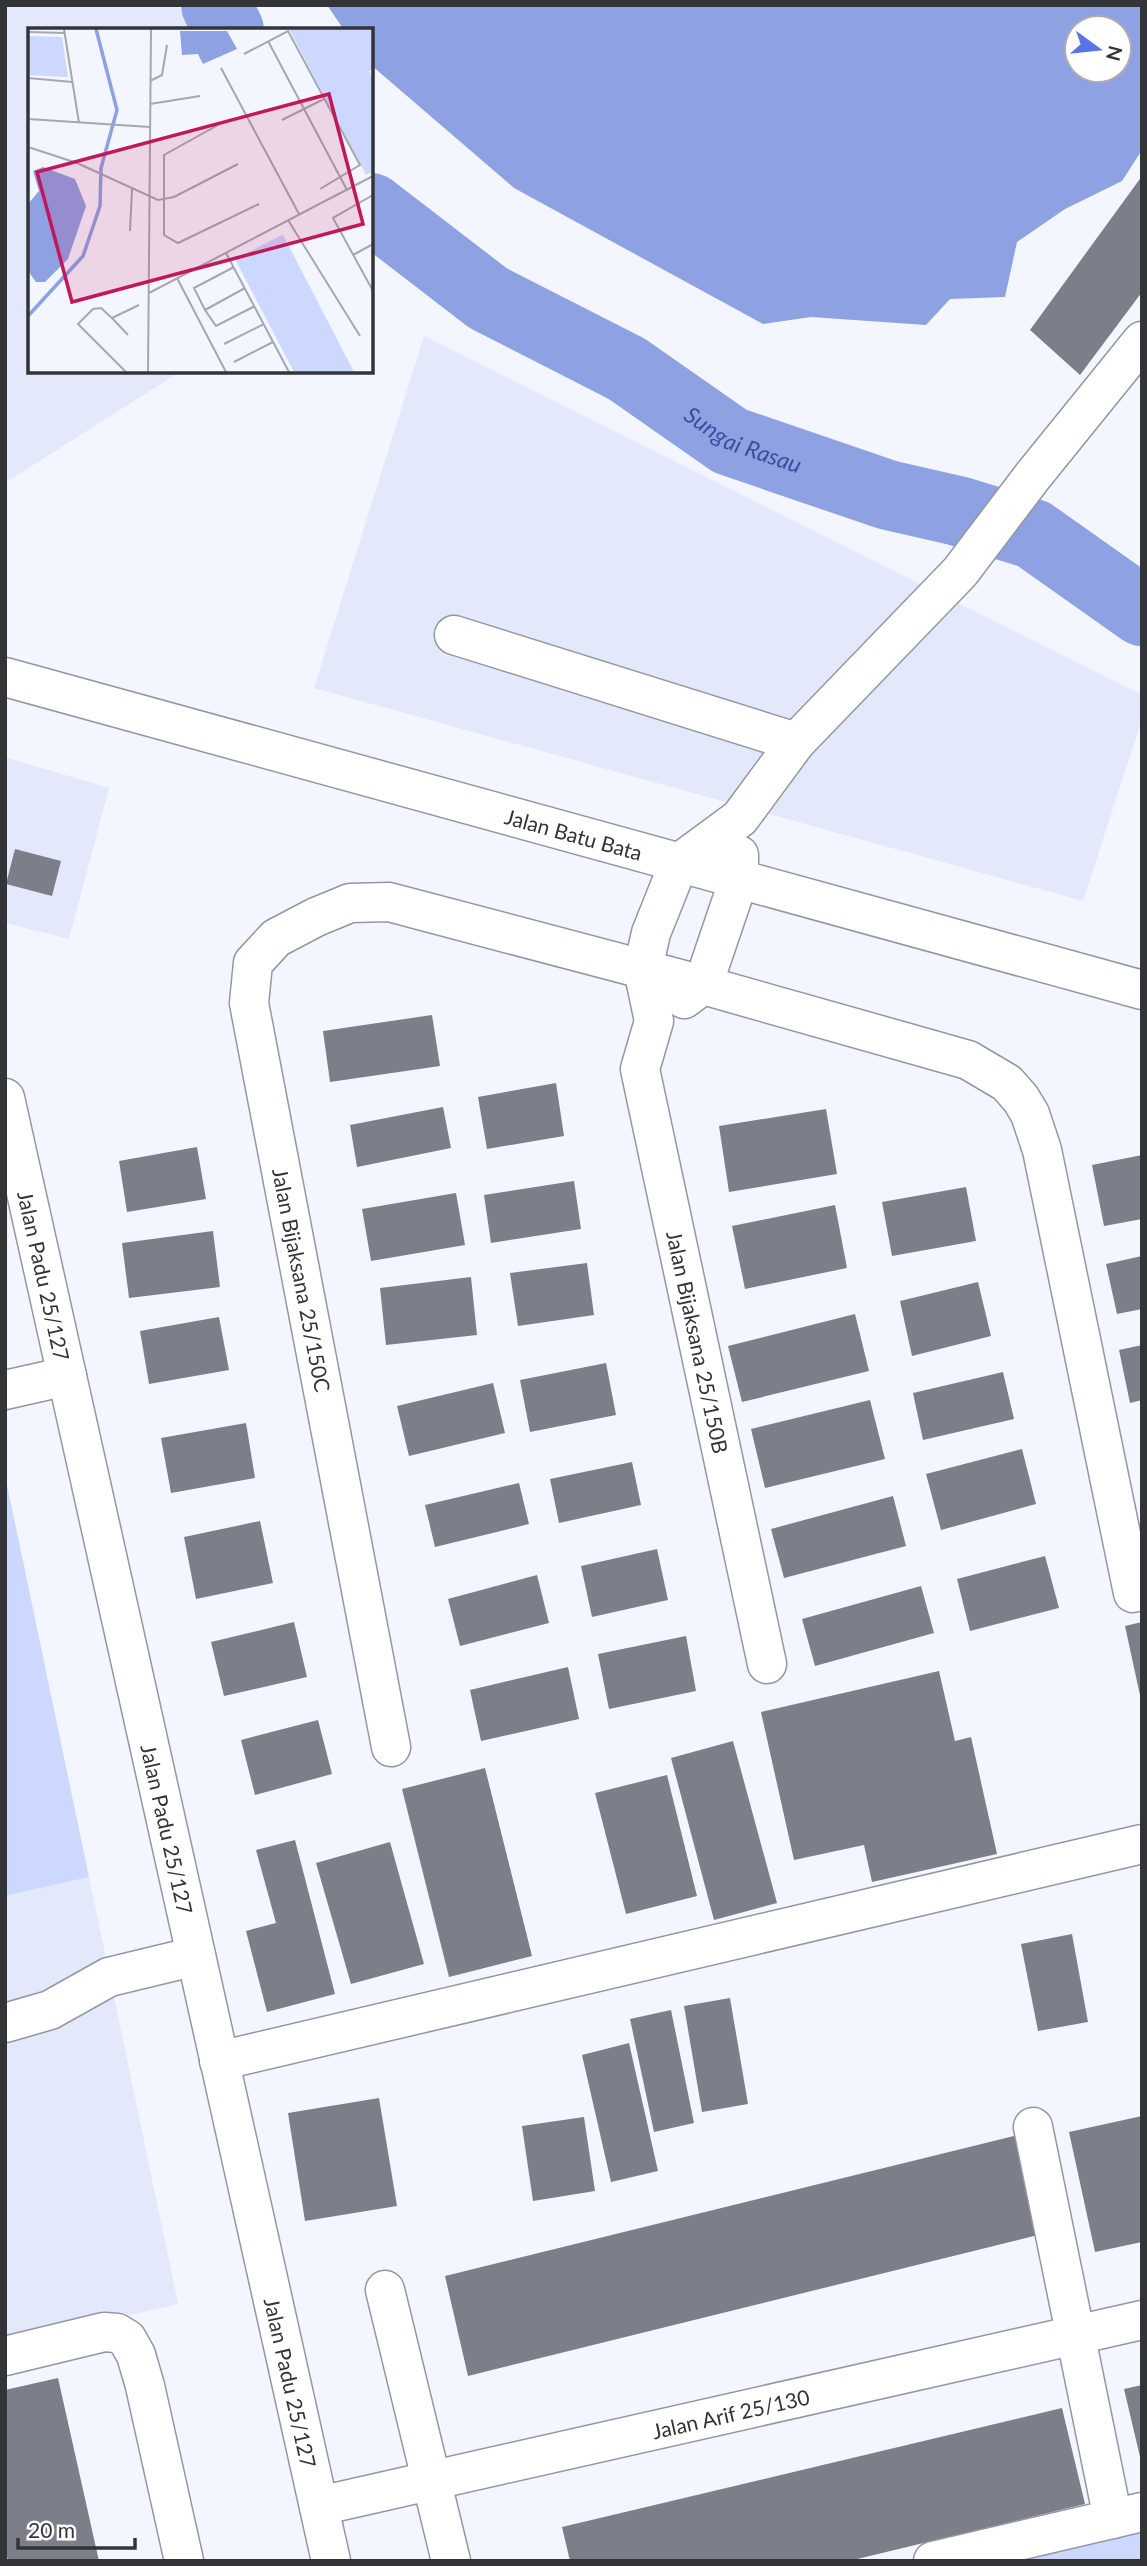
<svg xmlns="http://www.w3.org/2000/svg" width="1147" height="2566" viewBox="0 0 1147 2566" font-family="Lato,sans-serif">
	<rect width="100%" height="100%" fill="#f3f6ff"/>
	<!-- built -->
	<g fill="#e3e9fb">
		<path d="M5,5H177L193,30H30V371H181L5,483Z"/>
		<path d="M424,336L1142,695V719L1083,901L314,688Z"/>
		<path d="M5,757L109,788L69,939L5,923Z"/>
		<path d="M89,1877L178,2304L5,2344V1896Z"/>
	</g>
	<!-- green -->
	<g fill="#ccd8fe">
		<path d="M5,1475L89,1877L5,1896Z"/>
		<path d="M1142,2525V2561H985Z"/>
	</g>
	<!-- water -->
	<path fill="#8ea1e3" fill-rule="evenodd" d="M327,5H1142V150L1122,181L1065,209L1017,242L1005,297L950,299L926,325L811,317L763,324L514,188L371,65V30H344ZM1077,28H1119V70H1077Z"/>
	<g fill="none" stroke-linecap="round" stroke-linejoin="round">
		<!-- river -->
		<g stroke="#8ea1e3" stroke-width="70">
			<path d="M216,5L229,30"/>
			<path id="s1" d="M371,208L488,298L627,369L730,441L888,495L958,511L1033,534L1142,611"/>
		</g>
	</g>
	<!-- building -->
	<g fill="#7c7f89">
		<path d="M1142,176V292L1080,375L1030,330Z"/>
		<path d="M15,849L61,861L52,896L6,884Z"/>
		<path d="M432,1015L440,1066L330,1082L323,1031Z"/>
		<path d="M556,1083L564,1136L487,1149L478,1097Z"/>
		<path d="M443,1107L451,1148L357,1167L350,1125Z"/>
		<path d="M826,1109L837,1174L729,1192L719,1126Z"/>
		<path d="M197,1147L206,1199L127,1212L119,1161Z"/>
		<path d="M1142,1155V1219L1104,1226L1092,1165Z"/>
		<path d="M574,1181L581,1229L491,1243L484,1195Z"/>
		<path d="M966,1187L976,1241L892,1256L882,1202Z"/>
		<path d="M456,1193L465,1245L371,1261L362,1209Z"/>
		<path d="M835,1205L847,1268L745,1289L732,1226Z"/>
		<path d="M213,1231L220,1287L129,1298L122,1243Z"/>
		<path d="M1142,1256V1309L1117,1314L1106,1264Z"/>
		<path d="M587,1263L594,1315L518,1326L510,1273Z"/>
		<path d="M471,1277L477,1335L386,1345L380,1288Z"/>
		<path d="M978,1282L991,1336L912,1356L900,1301Z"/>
		<path d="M855,1314L869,1371L742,1402L728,1346Z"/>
		<path d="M219,1317L229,1370L149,1384L140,1331Z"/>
		<path d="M1142,1345V1400L1130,1403L1119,1350Z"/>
		<path d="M606,1363L616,1415L530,1432L520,1380Z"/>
		<path d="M1003,1372L1014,1419L923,1440L913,1393Z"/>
		<path d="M493,1383L505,1433L409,1456L397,1406Z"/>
		<path d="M870,1400L885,1459L765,1488L751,1429Z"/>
		<path d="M246,1423L255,1478L171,1493L161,1438Z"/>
		<path d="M1022,1449L1036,1504L941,1530L926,1474Z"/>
		<path d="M632,1462L641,1505L559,1523L550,1479Z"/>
		<path d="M519,1483L529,1524L435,1547L425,1505Z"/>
		<path d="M893,1496L906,1546L784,1578L771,1529Z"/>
		<path d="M260,1521L273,1583L196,1599L184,1537Z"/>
		<path d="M657,1549L668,1600L592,1617L581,1566Z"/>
		<path d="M1045,1556L1059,1608L970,1631L957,1579Z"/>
		<path d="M537,1575L549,1623L460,1646L448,1599Z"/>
		<path d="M921,1586L934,1633L815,1666L802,1619Z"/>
		<path d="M294,1622L307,1677L224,1696L211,1642Z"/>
		<path d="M1142,1622V1700H1141L1125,1626Z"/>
		<path d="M686,1636L696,1691L609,1709L598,1654Z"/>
		<path d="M568,1667L579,1719L481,1741L470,1690Z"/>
		<path d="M939,1671L955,1741L971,1737L997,1854L872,1882L864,1845L794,1860L761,1712Z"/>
		<path d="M318,1720L332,1774L255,1795L241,1740Z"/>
		<path d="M733,1741L777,1903L714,1920L671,1758Z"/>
		<path d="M485,1768L532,1956L449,1977L402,1789Z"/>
		<path d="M667,1775L697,1896L626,1914L595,1793Z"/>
		<path d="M295,1840L335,1994L267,2012L246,1931L276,1923L256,1850Z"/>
		<path d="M390,1842L424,1964L351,1984L316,1863Z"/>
		<path d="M1072,1934L1088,2022L1038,2031L1021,1944Z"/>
		<path d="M730,1998L748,2104L702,2112L684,2006Z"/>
		<path d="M671,2010L694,2123L654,2132L630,2019Z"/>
		<path d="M629,2043L658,2171L611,2182L582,2055Z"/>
		<path d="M379,2098L397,2206L305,2221L288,2113Z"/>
		<path d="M1142,2116V2242L1095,2252L1069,2132Z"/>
		<path d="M584,2117L595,2191L533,2201L522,2126Z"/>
		<path d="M1022,2134L1046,2233L468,2376L445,2276Z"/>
		<path d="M58,2378L99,2561H8L5,2548V2390Z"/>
		<path d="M1142,2385V2461H1141L1124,2389Z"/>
		<path d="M1062,2408L1085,2504L849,2561H570L562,2527Z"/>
	</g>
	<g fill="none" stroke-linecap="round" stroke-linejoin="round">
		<defs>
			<g id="minor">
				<path d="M454,635L796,742"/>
				<path id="s2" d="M5,677L1142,990"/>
				<path d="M684,999L703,985L739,879V855"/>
				<path id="s3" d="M5,1098L331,2561"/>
				<path d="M5,1390L67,1376"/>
				<path d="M767,1664L640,1069L654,1021L643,969L651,933L679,863L740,818L796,742L960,572L1032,477L1142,341"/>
				<path d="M391,1747L249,1003L253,963L276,938L316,917L350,903L389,902L703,985L968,1060L1007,1083L1021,1099L1030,1114L1042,1150L1133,1593"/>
				<path d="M5,2023L50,2010L109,1977L196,1956"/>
				<path d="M219,2061L1142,1844"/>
				<path d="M1033,2127L1113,2519"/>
				<path d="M385,2290L451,2561"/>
				<path d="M5,2356L104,2332L117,2333L127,2339L136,2355L145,2386L184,2561"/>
				<path id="s4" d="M319,2506L1142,2320"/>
				<path d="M933,2561L1142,2512"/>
			</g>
		</defs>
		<!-- minor casing -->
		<use href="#minor" stroke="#9497a2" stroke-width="41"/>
		<!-- minor -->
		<use href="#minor" stroke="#fff" stroke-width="38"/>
	</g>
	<g text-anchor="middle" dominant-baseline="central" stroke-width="7" stroke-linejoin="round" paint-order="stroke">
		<!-- street labels -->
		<g font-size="21" fill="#333438" stroke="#fff">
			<text stroke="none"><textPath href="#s2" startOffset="590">Jalan Batu Bata</textPath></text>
			<text stroke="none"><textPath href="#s3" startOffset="182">Jalan Padu 25/127</textPath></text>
			<text transform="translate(302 1280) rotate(79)">Jalan Bijaksana 25/150C</text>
			<text transform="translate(698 1342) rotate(78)">Jalan Bijaksana 25/150B</text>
			<text stroke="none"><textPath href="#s3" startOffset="749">Jalan Padu 25/127</textPath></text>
			<text stroke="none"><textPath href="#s3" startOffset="1316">Jalan Padu 25/127</textPath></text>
			<text stroke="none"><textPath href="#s4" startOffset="422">Jalan Arif 25/130</textPath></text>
		</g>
		<!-- water labels -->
		<g font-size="23" font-style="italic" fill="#3d4d9d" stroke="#fff">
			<text stroke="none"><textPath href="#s1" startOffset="441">Sungai Rasau</textPath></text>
		</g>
	</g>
	<!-- overview -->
	<g transform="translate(28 28)">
		<rect width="345" height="345" fill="#f3f6ff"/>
		<path d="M261,1H345V41L341,43L345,51V144L338,147ZM0,8L34,9L40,49L0,47ZM254,207H255L326,344H266L207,231Z" fill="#ccd8fe"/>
		<path d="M152,3H199L209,21L175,36L170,26L154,27ZM15,139L47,151L58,178L40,231L17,254H8L0,243V176L11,163L5,143Z" fill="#8ea1e3"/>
		<path fill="none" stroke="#8ea1e3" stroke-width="3.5" d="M0,288L55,228L72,178L73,140L89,82L68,1"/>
		<path fill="none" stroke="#a6a8af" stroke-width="2" d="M36,1L51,95M0,4L37,5M240,13L319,162M216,26L260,3L332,137L292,161M193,40L271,186M0,50L44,54M122,53L134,47L139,17M122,76L172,68M0,91L122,99M254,92L296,71M190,97L136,127V207L150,215L231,176M0,119L49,135L130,172L146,169L210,136M345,167L305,190L345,263M260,192L332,308M102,203L104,161M198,225L261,344M325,227L345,216M206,239L166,260L177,282L188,298L227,278M149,250L198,344M121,265L345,148M177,282L217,260M84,290L100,307M196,316L236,296M206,334L245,314M98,344L50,296L65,281L73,280L84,290L111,277M120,344L123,1"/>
		<path fill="#c2185b" fill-opacity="0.15" stroke="#c2185b" stroke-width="3.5" d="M301,66L335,196L44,274L9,144Z"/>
		<rect width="345" height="345" fill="none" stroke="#333438" stroke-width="3.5"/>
	</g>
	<!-- border -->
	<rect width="1147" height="2566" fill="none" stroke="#333438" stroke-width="14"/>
	<!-- north arrow -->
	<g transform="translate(1098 49) rotate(105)"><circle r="33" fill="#ffffff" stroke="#adaeaf" stroke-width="2"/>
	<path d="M0-5L12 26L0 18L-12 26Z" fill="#5b72e9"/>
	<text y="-10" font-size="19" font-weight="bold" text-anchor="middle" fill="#333438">N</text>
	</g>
	<!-- scale -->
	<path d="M18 2538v10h117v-10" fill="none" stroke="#333438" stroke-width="3.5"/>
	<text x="28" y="2538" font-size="21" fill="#333438" stroke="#ffffff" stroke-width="5" paint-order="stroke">20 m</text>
</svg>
